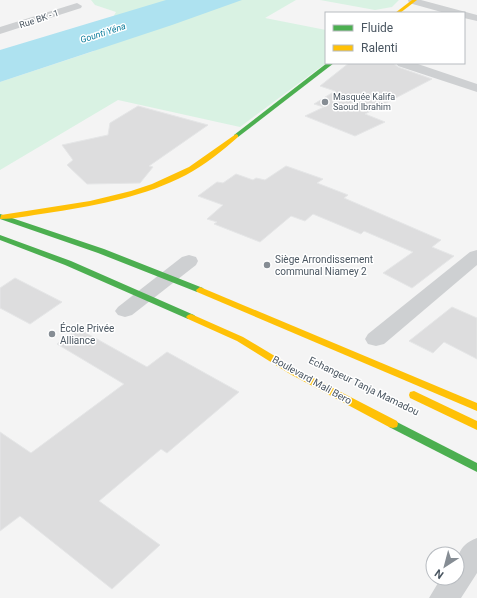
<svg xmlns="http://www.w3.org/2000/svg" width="477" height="598" viewBox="0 0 477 598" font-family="Roboto,sans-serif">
	<rect width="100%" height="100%" fill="#f4f4f4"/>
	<!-- green -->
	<g fill="#d9f2e3">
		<path d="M91,0H296L265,18L326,30V63L240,127L118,100L0,170V82L94,51L116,12L95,5Z"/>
		<path d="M320,0H399L392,7L375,10Z"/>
	</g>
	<!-- water -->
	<path fill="#aee2f0" d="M166,0H242L172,25L0,82V50Z"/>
	<!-- building -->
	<g fill="#ddddde" stroke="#e5e6e7">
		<path d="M349,63H393L398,67L432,79L365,114L385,122L355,136L305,116L324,107L314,104L335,91L320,86Z"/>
		<path d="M138,106L208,125L149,166L153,167L140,183L87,184L67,165L73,160L62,145L108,135L110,123Z"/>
		<path d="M286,166L323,179L317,183L348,195L344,198L441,240L432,247L454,256L412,288L383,273L413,252L364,231L361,234L313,214L305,221L291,216L260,242L214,224L217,222L207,219L223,205L198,196L217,182L223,183L236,174L253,180L256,178L265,180Z"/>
		<path d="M15,278L62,302L30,324L0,308V288Z"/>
		<path d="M452,307L477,318V359L444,342L433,353L409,341Z"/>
		<path d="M79,329L147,367L167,352L239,392L167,453L161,449L99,501L160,545L112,589L20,516L0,531V432L31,453L124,384L57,344Z"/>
	</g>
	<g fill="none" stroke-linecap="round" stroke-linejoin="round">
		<!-- street -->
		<g fill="#ced0d2" fill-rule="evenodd">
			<path d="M408,0H421L477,15V21L464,18V13H445L409,3Z"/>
			<path d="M77,3L82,6L81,8L0,34V27Z"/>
			<path d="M396,63H415L477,84V92L398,66Z"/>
			<path d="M477,250V265L384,344L376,346L368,344L365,339L368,334L470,252Z"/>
			<path d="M189,255L196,257L198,261L196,265L132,315L125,317L118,315L115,311L118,307L182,257Z"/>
			<path d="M477,538V573L461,598H429L441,578H457C457,559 456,546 477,538Z"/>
		</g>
		<!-- fast -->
		<g fill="#4caf50" fill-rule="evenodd">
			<path d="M327,63H334L238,137H234V135Z"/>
			<path d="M0,214L104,249L203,288L204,290L203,292H197L98,253L0,219Z"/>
			<path d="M0,235L71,261L194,315L196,317L194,319H188L65,265L0,240Z"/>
			<path d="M393,420L477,463V472L389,427L388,424L389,421Z"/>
		</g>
		<!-- slow -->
		<g fill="#ffc107" fill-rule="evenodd">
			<path d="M412,0H417L400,13H395Z"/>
			<path d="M236,134L238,135V137C222,151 205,165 186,175C146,196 99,205 54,212C37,214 18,219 0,219L1,215L90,201L131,191L152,184L189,167Z"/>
			<path d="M200,287L477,403V411L197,292L196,290Z"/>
			<path d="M191,314L243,337L298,370L397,421L398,424L397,427L393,428L389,427L290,374L237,341L188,319L186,317L188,315Z"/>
			<path d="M414,391L477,421V430L410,398L409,395L410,392Z"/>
		</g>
	</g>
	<!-- markers -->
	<g fill="#868d94" stroke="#fff" stroke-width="1.5">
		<circle cx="325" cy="102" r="4"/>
		<circle cx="267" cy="265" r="4"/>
		<circle cx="52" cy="334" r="4"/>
	</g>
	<g text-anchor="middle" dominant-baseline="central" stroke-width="3" stroke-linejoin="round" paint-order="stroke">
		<!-- far-street labels -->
		<g font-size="9" fill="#4a5661" stroke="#fff">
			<text transform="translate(39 19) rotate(-18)">Rue BK - 1</text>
		</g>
		<!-- far-water labels -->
		<g font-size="9" font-style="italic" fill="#0c7c9b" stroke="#fff">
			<text transform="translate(103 33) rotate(-18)">Gounti Yéna</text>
		</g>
		<!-- far-poi labels -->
		<g font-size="9" fill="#4a5661" stroke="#fff" text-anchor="start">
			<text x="333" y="97">Masquée Kalifa<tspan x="333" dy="10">Saoud Ibrahim</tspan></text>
		</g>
		<!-- poi labels -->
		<g font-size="10" fill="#4a5661" stroke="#fff" text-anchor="start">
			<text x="275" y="259">Siège Arrondissement<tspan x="275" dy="12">communal Niamey 2</tspan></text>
			<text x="60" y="328">École Privée<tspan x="60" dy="12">Alliance</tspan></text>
		</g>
		<!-- street labels -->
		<g font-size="10" fill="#4a5661" stroke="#fff">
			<text transform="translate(312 380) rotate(29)">Boulevard Mali Bero</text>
			<text transform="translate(364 386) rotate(26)">Echangeur Tanja Mamadou</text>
		</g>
	</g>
	<!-- legend -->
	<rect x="325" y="12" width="140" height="52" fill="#ffffff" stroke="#b7bbc0"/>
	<rect x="333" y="25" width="20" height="6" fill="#4caf50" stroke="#b7bbc0"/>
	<text x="361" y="32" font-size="12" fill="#4a5661">Fluide</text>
	<rect x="333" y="45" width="20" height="6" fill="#ffc107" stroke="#b7bbc0"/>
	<text x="361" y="52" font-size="12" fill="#4a5661">Ralenti</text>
	<!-- north arrow -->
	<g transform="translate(445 566) rotate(216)"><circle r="19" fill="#ffffff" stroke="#b7bbc0"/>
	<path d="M0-3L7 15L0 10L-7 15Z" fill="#868d94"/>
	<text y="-6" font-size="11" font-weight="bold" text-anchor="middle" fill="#4a5661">N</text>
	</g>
</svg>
